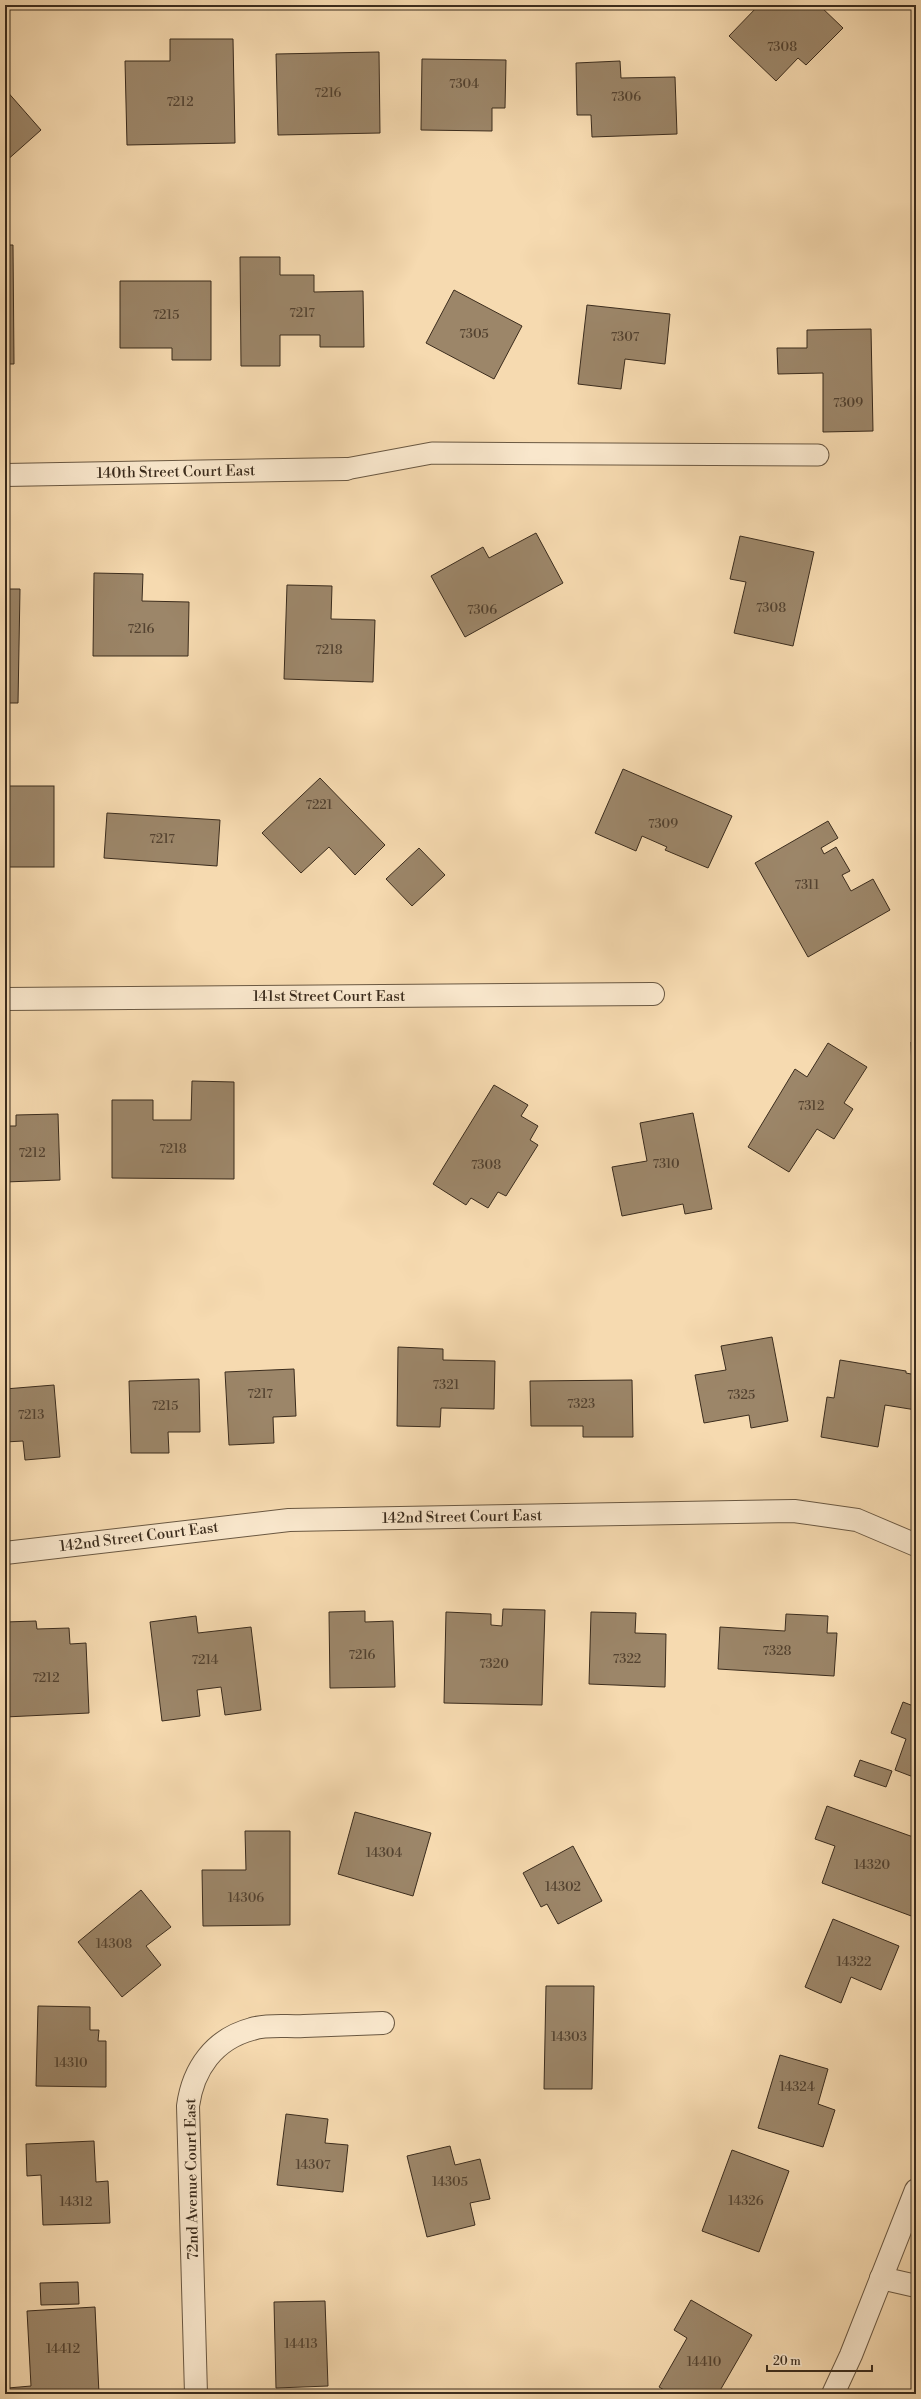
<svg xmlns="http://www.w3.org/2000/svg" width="921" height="2399" viewBox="0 0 921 2399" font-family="'Libre Bodoni',serif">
	<rect width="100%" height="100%" fill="#f6dab0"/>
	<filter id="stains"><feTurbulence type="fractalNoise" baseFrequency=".005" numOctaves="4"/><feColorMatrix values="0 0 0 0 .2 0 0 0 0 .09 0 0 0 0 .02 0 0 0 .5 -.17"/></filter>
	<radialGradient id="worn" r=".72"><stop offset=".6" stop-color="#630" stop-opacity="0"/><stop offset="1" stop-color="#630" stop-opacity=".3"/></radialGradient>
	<!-- building -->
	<g fill="#9c8669" stroke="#3b2c1d">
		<path d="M757,5H819L843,28L806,65L798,58L776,81L729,36L758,6Z"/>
		<path d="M170,39H233L235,143L127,145L125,61H170Z"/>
		<path d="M379,52L380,133L278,135L276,54Z"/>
		<path d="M422,59L506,60L505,108H492V131L421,130Z"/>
		<path d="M620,61L621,78L675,77L677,134L592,137L591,115H577L576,63Z"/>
		<path d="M5,89L41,130L5,162Z"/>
		<path d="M5,245H13L14,364H5Z"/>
		<path d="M240,257H280V275H314V292L363,291L364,347H320V335H280V366H241Z"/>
		<path d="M120,281H211V360H172V348H120Z"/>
		<path d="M454,290L522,326L494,379L426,343Z"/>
		<path d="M587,305L670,314L665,364L625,359L621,389L578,384Z"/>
		<path d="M871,329L873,431L823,432V373L778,374L777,348H807V330Z"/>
		<path d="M536,533L563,583L465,637L431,576L483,547L489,558Z"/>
		<path d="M740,536L814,552L793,646L734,633L746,582L730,579Z"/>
		<path d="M94,573L143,574L142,601L189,602L188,656H93Z"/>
		<path d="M287,585L332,586L331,619L375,620L373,682L284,679Z"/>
		<path d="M5,589H20L18,703H5Z"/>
		<path d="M623,769L732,816L708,868L665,850L667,847L642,836L636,851L595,833Z"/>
		<path d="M320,778L385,845L355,875L329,847L301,873L262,833Z"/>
		<rect x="5" y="786" width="49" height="81"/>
		<path d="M107,813L220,820L217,866L104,858Z"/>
		<path d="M828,821L838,838L821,848L824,854L836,847L850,871L842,875L851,891L873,879L890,910L808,957L755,863Z"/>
		<path d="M419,848L445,875L412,906L386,879Z"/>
		<path d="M911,1042H916V1072H912Z"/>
		<path d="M828,1043L867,1067L844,1103L853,1109L834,1139L817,1129L789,1172L748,1147L795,1069L807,1077Z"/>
		<path d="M192,1081L234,1082V1179L112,1178V1100H153V1120H191Z"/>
		<path d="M494,1085L528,1105L521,1116L538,1126L530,1140L538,1145L506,1196L498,1192L488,1208L471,1198L466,1205L433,1184Z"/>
		<path d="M693,1113L712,1209L685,1214L683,1204L622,1216L612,1167L647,1161L640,1123Z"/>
		<path d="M58,1114L60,1180L5,1182V1126H16V1115Z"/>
		<path d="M772,1337L788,1421L751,1428L749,1415L704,1423L695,1375L726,1370L721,1346Z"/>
		<path d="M398,1347L443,1349V1360L495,1361L494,1409L441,1408L440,1427L397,1426Z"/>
		<path d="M840,1360L906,1371V1373L916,1375V1410L885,1405L878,1447L821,1437L827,1397L834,1398Z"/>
		<path d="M294,1369L296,1416L273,1417L274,1443L229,1445L225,1372Z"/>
		<path d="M199,1379L200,1432H168L169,1453H131L129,1381Z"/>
		<path d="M632,1380L633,1437H583V1426H531L530,1381Z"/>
		<path d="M54,1385L60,1457L25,1460L23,1441L5,1442V1389Z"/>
		<path d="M503,1609L545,1610L542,1705L444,1703L446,1612L491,1614V1625L502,1626Z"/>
		<path d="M365,1611V1622L393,1621L395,1687L330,1688L329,1612Z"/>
		<path d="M591,1612L636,1613L635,1633L666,1634L665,1687L589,1684Z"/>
		<path d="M786,1614L828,1616L827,1633H837L834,1676L718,1669L720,1627L785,1631Z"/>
		<path d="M196,1616L198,1633L251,1627L261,1710L225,1715L221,1687L197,1690L200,1716L162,1721L150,1622Z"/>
		<path d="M36,1621L37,1629L69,1628L70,1644L86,1643L89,1713L5,1717V1622Z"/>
		<path d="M903,1702L916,1707V1778L895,1770L906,1739L891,1733Z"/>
		<path d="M860,1760L892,1771L886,1787L854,1776Z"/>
		<path d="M827,1806L916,1838L914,1917L822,1883L835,1846L815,1839Z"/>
		<path d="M355,1812L431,1833L413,1896L338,1874Z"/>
		<path d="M245,1831H290V1925L203,1926L202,1870H246Z"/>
		<path d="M573,1846L602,1901L558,1924L547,1904L541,1907L523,1873Z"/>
		<path d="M141,1890L171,1927L146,1946L161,1965L122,1997L78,1942Z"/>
		<path d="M833,1919L899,1946L881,1990L851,1977L841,2003L805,1987Z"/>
		<path d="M546,1986H594L592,2089H544Z"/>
		<path d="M38,2006L90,2007V2030H99L98,2041H106V2087L36,2086Z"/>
		<path d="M780,2055L828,2069L818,2104L835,2110L823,2147L758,2128Z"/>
		<path d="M286,2114L328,2119L325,2143L348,2145L343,2192L277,2185Z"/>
		<path d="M94,2141L96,2182L108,2181L110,2223L43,2225L41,2175L27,2176L26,2144Z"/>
		<path d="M450,2146L455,2165L480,2159L490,2199L470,2203L475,2225L427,2237L407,2156Z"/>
		<path d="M732,2150L789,2171L759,2252L702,2231Z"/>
		<path d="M78,2282L79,2304L41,2305L40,2283Z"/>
		<path d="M691,2300L752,2335L718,2394H671L659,2387L687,2338L674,2330Z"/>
		<path d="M325,2301L328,2386L276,2388L274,2302Z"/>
		<path d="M95,2307L99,2394H8V2388L31,2386L27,2311Z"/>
	</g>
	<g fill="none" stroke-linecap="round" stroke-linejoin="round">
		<defs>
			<path id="service" d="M346,469L432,453L818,455"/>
			<g id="minor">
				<path d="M5,475L346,469"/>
				<path d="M5,999L653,994"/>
				<path d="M5,1553L289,1520L794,1511L857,1520L916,1545"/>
				<path d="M196,2394L188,2106C193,2069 214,2039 252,2029C267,2024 288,2027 304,2026C330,2025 357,2024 383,2023"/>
				<path d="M833,2394L851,2355L916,2190"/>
			</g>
			<path id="tertiary" d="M881,2278L916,2286"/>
		</defs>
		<!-- service casing -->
		<use href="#service" stroke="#6a5842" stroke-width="23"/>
		<!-- minor casing -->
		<use href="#minor" stroke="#6a5842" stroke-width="24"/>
		<!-- tertiary casing -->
		<use href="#tertiary" stroke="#6a5842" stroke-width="24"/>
		<!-- service -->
		<use href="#service" stroke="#f9e7cc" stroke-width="21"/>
		<!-- minor -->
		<use href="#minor" stroke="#f9e7cc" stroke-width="22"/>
		<!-- tertiary -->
		<use href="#tertiary" stroke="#f9e7cc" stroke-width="22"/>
	</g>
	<g text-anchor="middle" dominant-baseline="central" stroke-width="4" stroke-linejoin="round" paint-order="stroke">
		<!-- number labels -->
		<g font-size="13" fill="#534230">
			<text x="782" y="47">7308</text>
			<text x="464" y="84">7304</text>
			<text x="328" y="93">7216</text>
			<text x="626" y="97">7306</text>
			<text x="180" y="102">7212</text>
			<text x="302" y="313">7217</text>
			<text x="166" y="315">7215</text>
			<text x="474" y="334">7305</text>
			<text x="625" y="337">7307</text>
			<text x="848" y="403">7309</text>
			<text x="771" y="608">7308</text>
			<text x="482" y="610">7306</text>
			<text x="141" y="629">7216</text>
			<text x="329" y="650">7218</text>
			<text x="319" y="805">7221</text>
			<text x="663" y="824">7309</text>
			<text x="162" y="839">7217</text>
			<text x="807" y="885">7311</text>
			<text x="811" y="1106">7312</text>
			<text x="173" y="1149">7218</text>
			<text x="32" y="1153">7212</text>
			<text x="666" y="1164">7310</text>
			<text x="486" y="1165">7308</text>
			<text x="446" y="1385">7321</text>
			<text x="260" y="1394">7217</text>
			<text x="741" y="1395">7325</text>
			<text x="581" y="1404">7323</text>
			<text x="165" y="1406">7215</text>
			<text x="31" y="1415">7213</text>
			<text x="777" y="1651">7328</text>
			<text x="362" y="1655">7216</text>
			<text x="627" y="1659">7322</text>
			<text x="205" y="1660">7214</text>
			<text x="494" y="1664">7320</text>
			<text x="46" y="1678">7212</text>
			<text x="384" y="1853">14304</text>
			<text x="872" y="1865">14320</text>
			<text x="563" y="1887">14302</text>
			<text x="246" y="1898">14306</text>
			<text x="114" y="1944">14308</text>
			<text x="854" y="1962">14322</text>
			<text x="569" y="2037">14303</text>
			<text x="71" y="2063">14310</text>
			<text x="797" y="2087">14324</text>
			<text x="313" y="2165">14307</text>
			<text x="450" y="2182">14305</text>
			<text x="746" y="2201">14326</text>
			<text x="76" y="2202">14312</text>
			<text x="301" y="2344">14413</text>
			<text x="63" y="2349">14412</text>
			<text x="704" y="2362">14410</text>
		</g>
		<!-- street labels -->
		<g font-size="15" fill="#3b2c1d" stroke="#f9e7cc">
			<text transform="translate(176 472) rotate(-1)">140th Street Court East</text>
			<text x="329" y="996">141st Street Court East</text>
			<text transform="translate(462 1517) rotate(-1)">142nd Street Court East</text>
			<text transform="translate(139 1537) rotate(-7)">142nd Street Court East</text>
			<text transform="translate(192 2179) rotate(-91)">72nd Avenue Court East</text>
		</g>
	</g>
	<!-- margin -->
	<rect width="921" height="2399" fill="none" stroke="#f6dab0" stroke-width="20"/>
	<rect x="6" y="6" width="909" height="2387" fill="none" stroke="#3b2c1d" stroke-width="2"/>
	<rect x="10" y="10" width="901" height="2379" fill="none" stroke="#3b2c1d"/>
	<!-- scale -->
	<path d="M767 2365v6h105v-6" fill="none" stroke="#3b2c1d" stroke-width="2"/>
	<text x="773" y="2365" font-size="12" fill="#3b2c1d" stroke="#f9e7cc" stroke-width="3" paint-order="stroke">20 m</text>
	<rect width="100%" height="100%" filter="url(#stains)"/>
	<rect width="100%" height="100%" fill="url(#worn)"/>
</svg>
